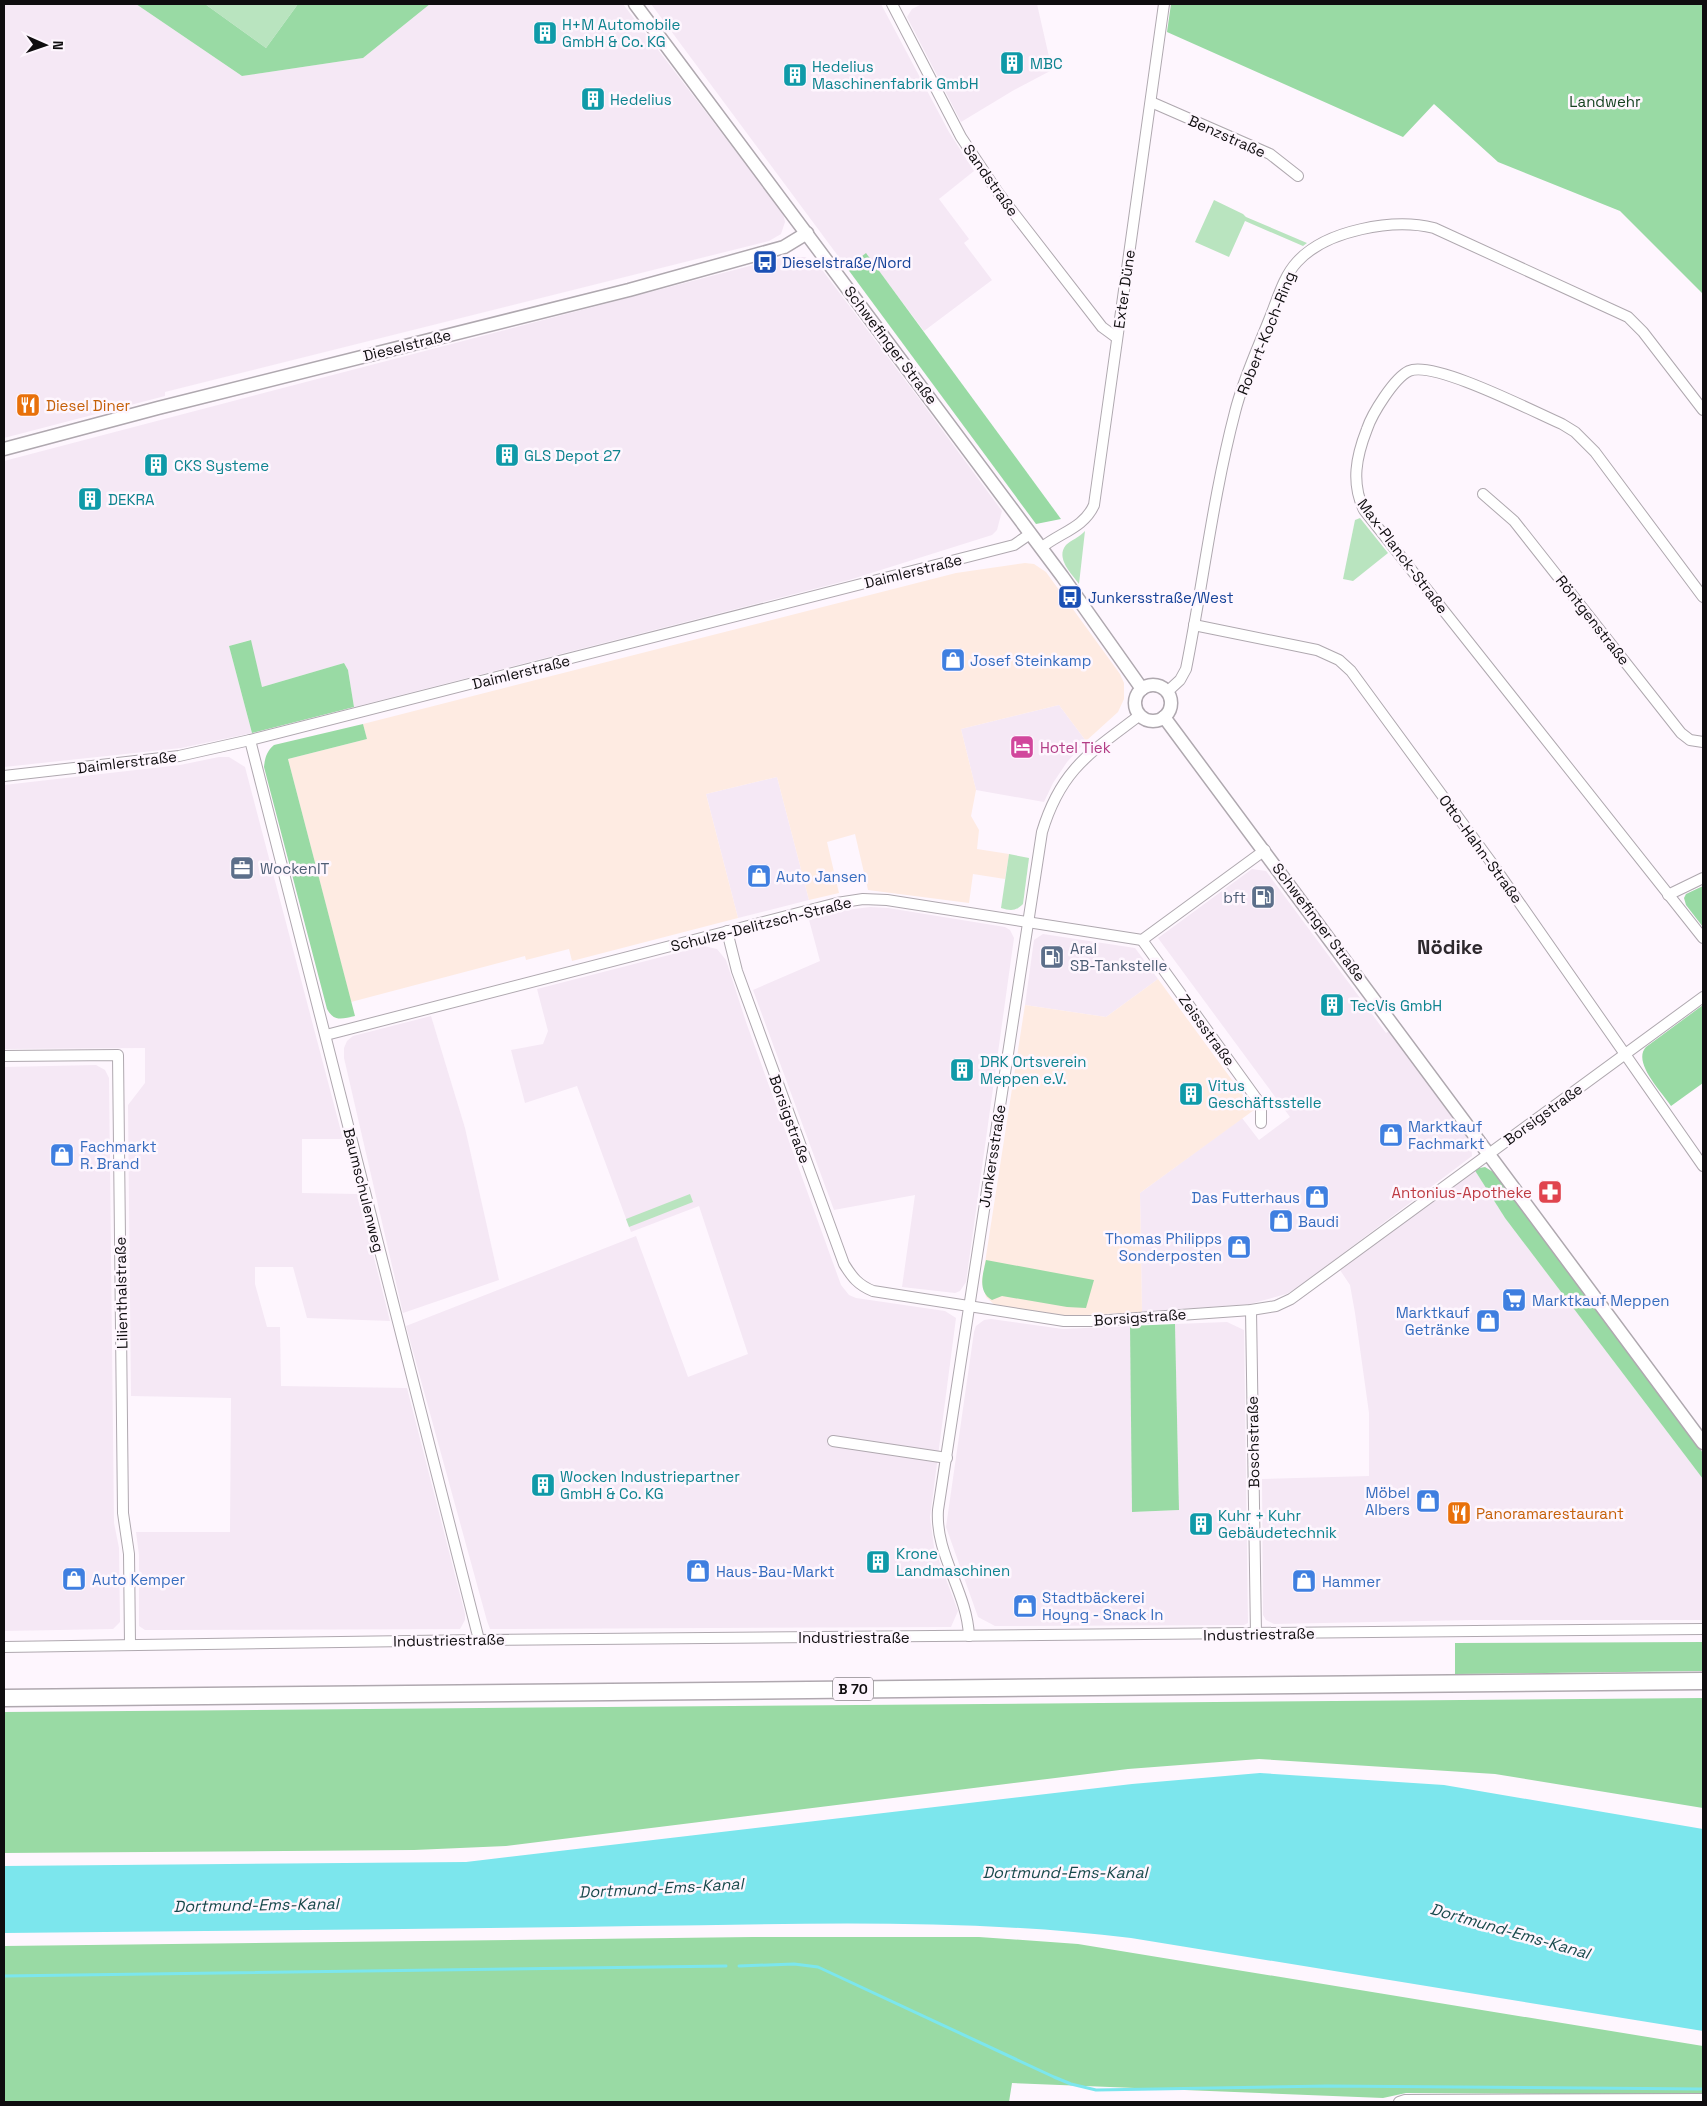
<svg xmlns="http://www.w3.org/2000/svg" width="1707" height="2106" viewBox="0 0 1707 2106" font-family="'Space Grotesk',sans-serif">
	<rect width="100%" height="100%" fill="#fef6fe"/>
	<!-- built -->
	<g fill="#f5e8f5">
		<path d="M4,4H136L242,76L363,58L430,4H623L783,213L785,222L781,234L769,241L165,392V396L4,438Z"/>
		<path d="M651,4H881L949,132L974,171L939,199L969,239L964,243L992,280L924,331L866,254L847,268Z"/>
		<path d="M922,4H1037L1052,70L1014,90L961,122L907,17L912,9Z"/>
		<path d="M784,257H805L817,263L923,404L1002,511L997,530L992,535L849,580L354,707L348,670L344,663L262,687L250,640L229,646L252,733L181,748L4,767V461Z"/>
		<path d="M1059,705L1086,741L1067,762L1053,783L1044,802L976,790L961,729Z"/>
		<path d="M219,757H229L245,767L343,1139H302V1193L358,1194L390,1321L307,1318L293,1267H255V1284L267,1327H280L281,1386L407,1388L465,1614V1620L460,1629L145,1630L139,1626V1555L136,1532H230L231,1398L131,1396L128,1105L145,1083V1048L4,1049V785L180,765Z"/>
		<path d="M777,777L809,900L738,918L706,794Z"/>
		<path d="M1252,869L1266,871L1386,1033L1391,1030L1471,1140L1472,1156L1297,1288L1286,1294L1250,1304L1142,1312L1140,1193L1242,1118L1259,1140L1290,1117L1158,938Z"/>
		<path d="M870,907L888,908L1005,927L1010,930L1014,938L966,1282L960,1291L955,1293L902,1287L915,1195L834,1210L753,990L820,961L809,920L846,910Z"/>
		<path d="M1043,934L1135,948L1158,979L1106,1017L1025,1005L1034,940Z"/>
		<path d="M704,946L717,949L726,960L746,1022L841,1285L849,1295L856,1298L945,1311L956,1318L930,1517L934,1547L958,1611L951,1627L490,1629L487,1621L406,1326L636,1236L688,1377L748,1354L699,1206L631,1232L577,1086L525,1103L511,1050L543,1044L548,1031L537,989Z"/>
		<path d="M431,1016L465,1128L499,1280L403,1313L344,1058V1048L347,1041L353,1036Z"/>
		<path d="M96,1065L105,1070L109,1078L114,1523L119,1548L120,1622L113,1629L4,1631V1067Z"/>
		<path d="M1474,1169L1505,1218L1703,1479V1620H1472L1274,1624L1266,1620L1263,1615L1262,1479L1369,1476V1413L1355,1313L1350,1285L1340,1270Z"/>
		<path d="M991,1319L1063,1329L1130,1326L1133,1512L1179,1510L1175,1324L1227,1322L1244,1330L1248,1623L1244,1625L995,1626L978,1617L946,1527L974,1332L976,1326L984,1320Z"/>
	</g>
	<!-- industrial -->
	<g fill="#feebe2">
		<path d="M1025,563L1034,564L1046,572L1120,674L1124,683V699L1118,712L1086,741L1059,705L961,729L976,790L971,816L979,830L977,849L1009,854L1005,879L973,874L969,903L868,890L855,834L827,842L839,893L809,900L777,777L706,794L738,918L572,961L569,949L526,960L525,956L351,1002L288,759L367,739L363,724L956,573Z"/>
		<path d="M1158,979L1254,1110L1140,1193L1142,1312L1068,1316L996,1306L986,1297L982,1282L1025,1005L1106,1017Z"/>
	</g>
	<!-- green -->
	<g fill="#b9e4bf">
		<path d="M205,4H298L266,48Z"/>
		<path d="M1214,200L1243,214L1246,217L1307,243L1303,246L1245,221L1229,257L1195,242Z"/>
		<path d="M1360,518L1388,553L1353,581L1343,579L1355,520Z"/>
		<path d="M1085,531L1079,584C1072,574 1055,558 1066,545C1071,540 1080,537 1085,531Z"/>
		<path d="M1009,854L1029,858L1023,904C1016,911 1011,911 1001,908Z"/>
		<path d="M690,1194L693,1202L629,1227L626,1219Z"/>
	</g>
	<!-- forest -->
	<g fill="#99daa4">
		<path d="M136,4H205L266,48L298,4H430L363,58L242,76Z"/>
		<path d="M1171,4H1703V294L1620,211L1498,162L1434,104L1403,137L1167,32Z"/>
		<path d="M866,253L1061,519L1036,524L847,268Z"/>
		<path d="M251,640L262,687L344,663L348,670L354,707L252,733L229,646Z"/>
		<path d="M363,724L367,739L288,759L355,1016C342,1019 334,1022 327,1009L264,767C265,757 267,751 274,745Z"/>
		<path d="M1703,886V927L1686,905L1684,898L1686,894Z"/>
		<path d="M1703,1005V1083L1671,1106C1661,1091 1632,1062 1646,1047Z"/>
		<path d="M1485,1167L1498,1175L1703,1453V1479L1505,1218L1474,1169Z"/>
		<path d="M986,1260L1094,1280L1086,1308L1067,1307L1002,1296L992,1300C977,1291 983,1274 986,1260Z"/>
		<path d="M1175,1324L1179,1510L1132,1512L1130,1326Z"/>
		<path d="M1703,1642V1671L1455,1674V1643Z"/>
		<path d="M1703,1698V1808L1495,1774L1259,1759L1128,1769L506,1846L414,1850L4,1853V1712Z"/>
		<path d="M753,1937H979L1078,1944L1660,2039L1703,2046V2095L1406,2093L1383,2098L1012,2083L1009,2102H4V1946Z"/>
	</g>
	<!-- water -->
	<path fill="#7ce6ed" d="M1260,1773L1444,1785L1703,1829V2031L1131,1938C967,1918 803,1924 638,1926C427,1929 215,1931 4,1933V1866L466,1862L1132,1784Z"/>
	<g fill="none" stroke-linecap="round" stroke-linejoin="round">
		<!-- stream -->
		<g stroke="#7ce6ed" stroke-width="3">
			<path d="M739,1966L794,1964L818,1967L1054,2077L1071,2084L1096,2090L1327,2086L1703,2089"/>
			<path d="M4,1976L726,1966"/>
		</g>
		<defs>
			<g id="minor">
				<path d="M892,4L961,137L999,194L1102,327L1117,338"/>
				<path d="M1151,102L1270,154L1298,176"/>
				<path d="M1483,494L1514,521L1681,733L1690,740L1703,742"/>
				<path d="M1041,548C1059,533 1084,528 1094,505L1164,4"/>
				<path d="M1703,597L1595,452L1575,432L1562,424C1534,412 1434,360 1409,371C1394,378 1372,414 1367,429C1356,457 1351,483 1364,510L1703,938"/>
				<path d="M1194,625L1317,650L1339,660L1351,671L1491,862L1703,1166"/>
				<path d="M1167,692L1180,680L1186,669C1203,584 1213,496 1235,412C1243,380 1257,350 1269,320C1277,301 1283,277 1297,262C1326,230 1393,218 1434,228L1628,317L1643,332L1703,410"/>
				<path d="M250,740L479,1640"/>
				<path d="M4,776L179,756L250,740L1014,545L1030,534"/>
				<path d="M1668,895L1703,878"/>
				<path d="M727,931L737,971L844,1264C852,1277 858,1285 873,1291L1064,1321H1095L1251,1310L1276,1306L1291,1299L1703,997"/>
				<path d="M1142,940L1261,1105V1123"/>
				<path d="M326,1035L837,903L863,899L887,900L1142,940L1265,850"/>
				<path d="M4,1056L118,1055L123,1513L129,1554L130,1644"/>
				<path d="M1251,1310L1256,1634"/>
				<path d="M833,1441L947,1458"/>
				<path d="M969,1636C967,1591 935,1555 938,1510L1042,832C1061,769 1090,753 1140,715"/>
				<path d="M4,1647L479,1640L1703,1629"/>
				<path d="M1399,2102L1405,2100L1703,2099"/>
			</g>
			<g id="tertiary">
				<path d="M635,4L1062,576L1142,689"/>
				<path d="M4,449L158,408L629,290L784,247L807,233"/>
				<circle cx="1153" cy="703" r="18"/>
				<path d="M1164,717L1703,1443"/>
			</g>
			<path id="primary" d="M4,1698L1703,1681"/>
		</defs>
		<!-- minor casing -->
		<use href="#minor" stroke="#afa8af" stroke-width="12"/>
		<!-- tertiary casing -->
		<use href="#tertiary" stroke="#afa8af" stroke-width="15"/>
		<!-- primary casing -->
		<use href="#primary" stroke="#afa8af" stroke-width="19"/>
		<!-- minor -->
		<use href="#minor" stroke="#fff" stroke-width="10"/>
		<!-- tertiary -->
		<use href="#tertiary" stroke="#fff" stroke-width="12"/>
		<!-- primary -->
		<use href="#primary" stroke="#fff" stroke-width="16"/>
	</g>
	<!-- icons -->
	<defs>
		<symbol id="building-square" viewBox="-11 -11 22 22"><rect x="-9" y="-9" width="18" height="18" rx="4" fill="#0f9aa8" stroke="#fef6fe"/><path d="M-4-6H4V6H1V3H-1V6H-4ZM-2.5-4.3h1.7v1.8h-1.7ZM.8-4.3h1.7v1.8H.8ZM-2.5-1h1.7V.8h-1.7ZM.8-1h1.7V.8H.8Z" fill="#fff"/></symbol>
		<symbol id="bus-square" viewBox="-11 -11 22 22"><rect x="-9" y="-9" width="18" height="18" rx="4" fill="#1a4fb4" stroke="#fef6fe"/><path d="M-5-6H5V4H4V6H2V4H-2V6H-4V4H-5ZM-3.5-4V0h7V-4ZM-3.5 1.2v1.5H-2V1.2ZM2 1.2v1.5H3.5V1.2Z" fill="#fff"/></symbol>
		<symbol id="restaurant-square" viewBox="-11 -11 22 22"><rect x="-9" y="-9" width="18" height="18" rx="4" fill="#e8710a" stroke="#fef6fe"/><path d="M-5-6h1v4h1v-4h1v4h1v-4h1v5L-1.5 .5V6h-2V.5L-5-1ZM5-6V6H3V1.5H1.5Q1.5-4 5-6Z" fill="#fff"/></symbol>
		<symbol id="shop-square" viewBox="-11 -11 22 22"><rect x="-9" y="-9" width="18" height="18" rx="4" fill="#3f7fe0" stroke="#fef6fe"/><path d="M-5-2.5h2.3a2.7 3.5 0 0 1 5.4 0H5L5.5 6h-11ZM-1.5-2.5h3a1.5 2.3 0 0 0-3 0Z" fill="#fff"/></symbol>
		<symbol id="hotel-square" viewBox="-11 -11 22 22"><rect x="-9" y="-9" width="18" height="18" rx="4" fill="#d1479c" stroke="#fef6fe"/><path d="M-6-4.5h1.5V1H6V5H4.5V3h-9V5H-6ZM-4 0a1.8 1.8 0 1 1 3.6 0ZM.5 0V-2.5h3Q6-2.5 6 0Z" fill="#fff"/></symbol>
		<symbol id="office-square" viewBox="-11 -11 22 22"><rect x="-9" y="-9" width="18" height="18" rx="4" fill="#5c6f8a" stroke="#fef6fe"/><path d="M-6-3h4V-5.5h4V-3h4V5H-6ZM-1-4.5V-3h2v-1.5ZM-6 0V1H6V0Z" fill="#fff"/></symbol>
		<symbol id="fuel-square" viewBox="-11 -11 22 22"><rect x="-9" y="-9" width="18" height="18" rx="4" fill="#5c6f8a" stroke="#fef6fe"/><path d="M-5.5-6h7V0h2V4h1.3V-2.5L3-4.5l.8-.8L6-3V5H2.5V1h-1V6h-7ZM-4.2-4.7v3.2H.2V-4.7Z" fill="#fff"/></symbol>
		<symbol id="pharmacy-square" viewBox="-11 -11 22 22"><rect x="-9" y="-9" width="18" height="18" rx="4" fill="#e0444e" stroke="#fef6fe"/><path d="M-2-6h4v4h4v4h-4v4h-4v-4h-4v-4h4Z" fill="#fff"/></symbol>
		<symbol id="supermarket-square" viewBox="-11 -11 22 22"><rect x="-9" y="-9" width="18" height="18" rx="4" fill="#3f7fe0" stroke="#fef6fe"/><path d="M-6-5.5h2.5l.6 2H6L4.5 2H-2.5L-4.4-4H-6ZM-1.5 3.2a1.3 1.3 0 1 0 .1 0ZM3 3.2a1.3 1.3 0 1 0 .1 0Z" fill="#fff"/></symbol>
	</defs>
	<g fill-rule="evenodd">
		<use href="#building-square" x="531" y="19" width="28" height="28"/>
		<use href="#building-square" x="998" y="49" width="28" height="28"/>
		<use href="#building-square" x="781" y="61" width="28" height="28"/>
		<use href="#building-square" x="579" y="85" width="28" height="28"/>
		<use href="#bus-square" x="751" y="248" width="28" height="28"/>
		<use href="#restaurant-square" x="14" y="391" width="28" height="28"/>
		<use href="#building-square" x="493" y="441" width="28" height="28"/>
		<use href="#building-square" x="142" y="451" width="28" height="28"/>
		<use href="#building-square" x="76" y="485" width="28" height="28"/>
		<use href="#bus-square" x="1056" y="583" width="28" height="28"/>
		<use href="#shop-square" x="939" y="646" width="28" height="28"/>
		<use href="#hotel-square" x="1008" y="733" width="28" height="28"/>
		<use href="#office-square" x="228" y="854" width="28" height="28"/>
		<use href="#shop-square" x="745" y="862" width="28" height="28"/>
		<use href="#fuel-square" x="1249" y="883" width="28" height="28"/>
		<use href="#fuel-square" x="1038" y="943" width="28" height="28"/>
		<use href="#building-square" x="1318" y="991" width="28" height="28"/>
		<use href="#building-square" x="948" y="1056" width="28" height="28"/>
		<use href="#building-square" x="1177" y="1080" width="28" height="28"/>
		<use href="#shop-square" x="1377" y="1121" width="28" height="28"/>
		<use href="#shop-square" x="48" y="1141" width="28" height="28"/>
		<use href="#pharmacy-square" x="1536" y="1178" width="28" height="28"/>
		<use href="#shop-square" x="1303" y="1183" width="28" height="28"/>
		<use href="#shop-square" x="1267" y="1207" width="28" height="28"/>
		<use href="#shop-square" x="1225" y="1233" width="28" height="28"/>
		<use href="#supermarket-square" x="1500" y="1286" width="28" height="28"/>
		<use href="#shop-square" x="1474" y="1307" width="28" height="28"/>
		<use href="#building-square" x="529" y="1471" width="28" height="28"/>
		<use href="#shop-square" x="1414" y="1487" width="28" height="28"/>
		<use href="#restaurant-square" x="1445" y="1499" width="28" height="28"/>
		<use href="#building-square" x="1187" y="1510" width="28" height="28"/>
		<use href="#building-square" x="864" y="1548" width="28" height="28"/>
		<use href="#shop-square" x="684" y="1557" width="28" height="28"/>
		<use href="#shop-square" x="60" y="1565" width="28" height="28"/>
		<use href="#shop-square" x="1290" y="1567" width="28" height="28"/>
		<use href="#shop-square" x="1011" y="1592" width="28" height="28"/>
	</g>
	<g text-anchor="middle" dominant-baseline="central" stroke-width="5" stroke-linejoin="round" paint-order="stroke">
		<!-- shield labels -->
		<rect fill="#fef6fe" stroke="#575357" stroke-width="1" x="833" y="1677.5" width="40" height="23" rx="4"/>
		<g font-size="14" font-weight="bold" fill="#0f0d0f">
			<text x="853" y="1689">B 70</text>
		</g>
		<!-- culture labels -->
		<g font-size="15" fill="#0d838f" stroke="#fef6fe" text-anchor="start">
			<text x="562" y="24">H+M Automobile<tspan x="562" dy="17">GmbH &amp; Co. KG</tspan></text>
			<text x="1030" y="63">MBC</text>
			<text x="812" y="66">Hedelius<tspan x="812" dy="17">Maschinenfabrik GmbH</tspan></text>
			<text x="610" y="99">Hedelius</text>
			<text x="524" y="455">GLS Depot 27</text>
			<text x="174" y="465">CKS Systeme</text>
			<text x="108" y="499">DEKRA</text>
			<text x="1350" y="1005">TecVis GmbH</text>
			<text x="980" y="1061">DRK Ortsverein<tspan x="980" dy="17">Meppen e.V.</tspan></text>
			<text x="1208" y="1085">Vitus<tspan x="1208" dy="17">Geschäftsstelle</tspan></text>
			<text x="560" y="1476">Wocken Industriepartner<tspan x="560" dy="17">GmbH &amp; Co. KG</tspan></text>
			<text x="1218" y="1515">Kuhr + Kuhr<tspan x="1218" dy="17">Gebäudetechnik</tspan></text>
			<text x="896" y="1553">Krone<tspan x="896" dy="17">Landmaschinen</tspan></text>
		</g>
		<!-- park labels -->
		<g font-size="15" fill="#144220" stroke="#fef6fe">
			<text x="1605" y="101">Landwehr</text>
		</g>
		<!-- street labels -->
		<g font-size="15" fill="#0f0d0f" stroke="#fef6fe">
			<text transform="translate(1227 136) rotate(24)">Benzstraße</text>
			<text transform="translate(991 180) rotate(55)">Sandstraße</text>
			<text transform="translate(1124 289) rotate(-82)">Exter Düne</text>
			<text transform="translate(1266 333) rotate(-68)">Robert-Koch-Ring</text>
			<text transform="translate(407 345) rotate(-14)">Dieselstraße</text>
			<text transform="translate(891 345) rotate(53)">Schwefinger Straße</text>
			<text transform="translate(1403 556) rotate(53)">Max-Planck-Straße</text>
			<text transform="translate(913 571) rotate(-14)">Daimlerstraße</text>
			<text transform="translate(1593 620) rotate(52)">Röntgenstraße</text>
			<text transform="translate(521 672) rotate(-14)">Daimlerstraße</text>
			<text transform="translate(127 762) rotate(-7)">Daimlerstraße</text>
			<text transform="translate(1481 849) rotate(54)">Otto-Hahn-Straße</text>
			<text transform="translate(1319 922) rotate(53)">Schwefinger Straße</text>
			<text transform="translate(761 924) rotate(-14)">Schulze-Delitzsch-Straße</text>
			<text transform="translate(1207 1030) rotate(54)">Zeissstraße</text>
			<text transform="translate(1543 1114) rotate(-36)">Borsigstraße</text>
			<text transform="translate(790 1119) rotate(70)">Borsigstraße</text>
			<text transform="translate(992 1156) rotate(-81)">Junkersstraße</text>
			<text transform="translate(364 1190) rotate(76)">Baumschulenweg</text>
			<text transform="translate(121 1293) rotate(-91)">Lilienthalstraße</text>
			<text transform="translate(1140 1317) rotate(-4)">Borsigstraße</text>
			<text transform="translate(1253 1442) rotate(-91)">Boschstraße</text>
			<text transform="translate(1259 1634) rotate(-1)">Industriestraße</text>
			<text x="854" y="1637">Industriestraße</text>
			<text transform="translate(449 1640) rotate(-1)">Industriestraße</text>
		</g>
		<!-- transit labels -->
		<g font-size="15" fill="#164399" stroke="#fef6fe" text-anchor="start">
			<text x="782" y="262">Dieselstraße/Nord</text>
			<text x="1088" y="597">Junkersstraße/West</text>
		</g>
		<!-- food labels -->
		<g font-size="15" fill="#c56008" stroke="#fef6fe" text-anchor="start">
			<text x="46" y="405">Diesel Diner</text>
			<text x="1476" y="1513">Panoramarestaurant</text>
		</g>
		<!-- shop labels -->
		<g font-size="15" fill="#366cbe" stroke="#fef6fe" text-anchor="start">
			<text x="970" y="660">Josef Steinkamp</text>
			<text x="776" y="876">Auto Jansen</text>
			<text x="1408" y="1126">Marktkauf<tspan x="1408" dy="17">Fachmarkt</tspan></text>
			<text x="80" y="1146">Fachmarkt<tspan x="80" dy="17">R. Brand</tspan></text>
			<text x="1300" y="1197" text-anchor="end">Das Futterhaus</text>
			<text x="1298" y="1221">Baudi</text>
			<text x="1222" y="1238" text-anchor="end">Thomas Philipps<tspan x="1222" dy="17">Sonderposten</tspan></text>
			<text x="1532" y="1300">Marktkauf Meppen</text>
			<text x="1470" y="1312" text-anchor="end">Marktkauf<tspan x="1470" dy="17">Getränke</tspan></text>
			<text x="1410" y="1492" text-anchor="end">Möbel<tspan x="1410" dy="17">Albers</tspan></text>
			<text x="716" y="1571">Haus-Bau-Markt</text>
			<text x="92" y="1579">Auto Kemper</text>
			<text x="1322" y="1581">Hammer</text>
			<text x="1042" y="1597">Stadtbäckerei<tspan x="1042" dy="17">Hoyng - Snack In</tspan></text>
		</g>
		<!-- hotel labels -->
		<g font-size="15" fill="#b23c85" stroke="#fef6fe" text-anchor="start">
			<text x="1040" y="747">Hotel Tiek</text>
		</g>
		<!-- service labels -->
		<g font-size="15" fill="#4e5e75" stroke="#fef6fe" text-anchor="start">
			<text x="260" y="868">WockenIT</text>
			<text x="1246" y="897" text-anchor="end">bft</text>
			<text x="1070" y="948">Aral<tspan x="1070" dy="17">SB-Tankstelle</tspan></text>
		</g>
		<!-- health labels -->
		<g font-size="15" fill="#be3a42" stroke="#fef6fe" text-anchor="end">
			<text x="1532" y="1192">Antonius-Apotheke</text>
		</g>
		<!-- water labels -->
		<g font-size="16" font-style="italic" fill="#18494c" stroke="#fef6fe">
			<text x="1065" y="1872">Dortmund-Ems-Kanal</text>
			<text transform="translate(661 1888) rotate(-3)">Dortmund-Ems-Kanal</text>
			<text transform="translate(256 1905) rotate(-1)">Dortmund-Ems-Kanal</text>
			<text transform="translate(1510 1931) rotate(16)">Dortmund-Ems-Kanal</text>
		</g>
		<!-- district labels -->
		<g font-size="20" font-weight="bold" fill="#2e292e" stroke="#fef6fe">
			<text x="1450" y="947">Nödike</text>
		</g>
	</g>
	<!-- border -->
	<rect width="1707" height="2106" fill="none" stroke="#0f0d0f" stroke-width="10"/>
	<!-- north arrow -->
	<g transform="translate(45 45) rotate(92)" stroke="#fef6fe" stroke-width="4" paint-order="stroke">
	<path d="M0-4L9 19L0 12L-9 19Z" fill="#0f0d0f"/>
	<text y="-8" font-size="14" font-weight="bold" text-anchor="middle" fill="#0f0d0f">N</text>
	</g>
</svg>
